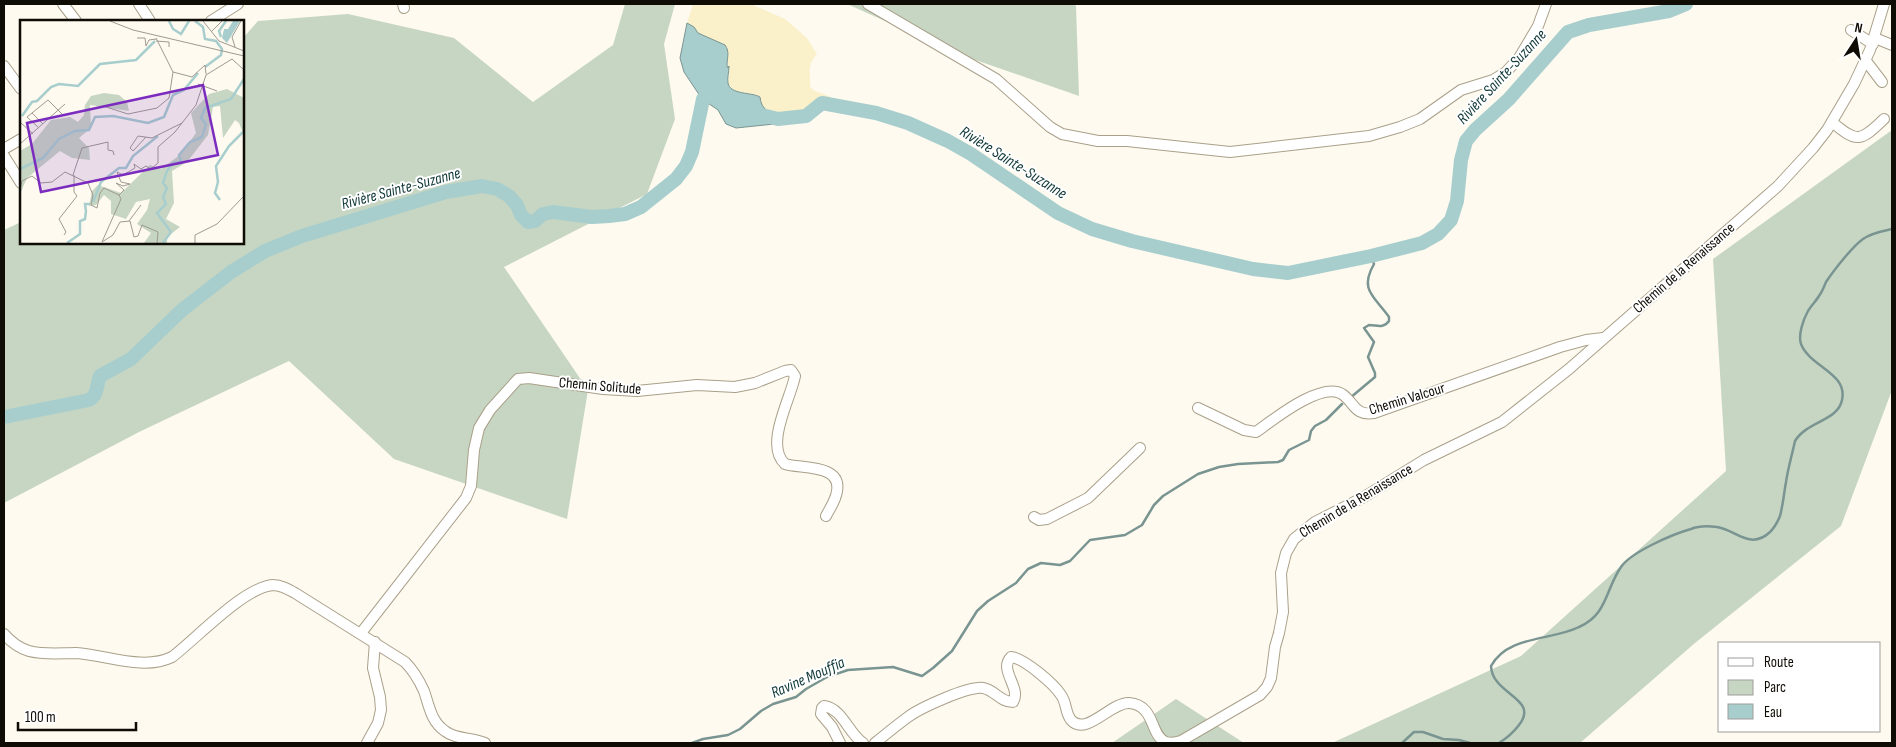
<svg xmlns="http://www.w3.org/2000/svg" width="1896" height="747" viewBox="0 0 1896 747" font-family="'Sofia Sans Condensed',sans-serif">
	<rect width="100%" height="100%" fill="#fefaf0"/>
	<!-- green -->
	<g fill="#c7d6c3">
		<path d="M625,4H675L664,44L675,119L647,194L504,267L588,390L567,519L394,459L289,361L139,432L4,503V230L21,222V242H242L243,38L258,21L348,14L454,38L533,102L613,45Z"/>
		<path d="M847,4H1074L1076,6L1079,96L961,55Z"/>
		<path d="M1892,130V390L1841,526L1695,643L1580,743H1332L1521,656L1726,471L1713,259Z"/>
		<path d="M1176,699L1244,743H1112Z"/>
	</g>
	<!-- sand -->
	<path fill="#faf1cb" d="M693,4H751L785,19L807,38L817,54C806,67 811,72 810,86L813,90L831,97C821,100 817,107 808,112C797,119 766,120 761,104C760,102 761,99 760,97L757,95L735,91L728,84L729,73L725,45L698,33L694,27L687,23Z"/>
	<!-- water -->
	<path fill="#a7cecd" stroke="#799491" d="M687,23L694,27L698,33L725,45C730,52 727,57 727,66L728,68L729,66C729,72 727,78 728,83C730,95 752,92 760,97C761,110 771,115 784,117V123L736,128L726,124L718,110L702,99L684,72L680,58Z"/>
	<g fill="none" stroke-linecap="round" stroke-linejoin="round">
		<!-- stream -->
		<g stroke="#799491" stroke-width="2.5">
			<path d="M1350,398L1375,377V373L1368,357L1374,342L1364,328L1369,325C1377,325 1383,329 1389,321V317C1374,296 1359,290 1374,264L1371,256"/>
			<path d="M692,743L703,739L728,735L740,729L761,711L773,704L796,697L806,689L827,677L848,670L893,667L922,676L933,668L952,651L977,611L988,601L1016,583L1028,569L1041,563L1060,565L1070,561L1090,540L1125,535L1142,525L1154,505L1163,496L1198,474L1219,467L1238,464L1278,462L1283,460L1289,450L1309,440L1311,431L1315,426L1326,420L1342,404"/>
			<path d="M1402,743L1414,732H1423L1443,739L1459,740L1470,743"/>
			<path d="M1499,743C1507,738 1513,733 1519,725C1540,698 1492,695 1491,666C1508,635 1551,641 1579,627C1608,614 1605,590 1621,567C1631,552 1673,534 1691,529C1698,526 1709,526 1717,527C1735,529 1750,551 1770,532C1774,528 1778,521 1780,516C1783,505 1784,493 1786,482C1788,468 1792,455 1795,441C1807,421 1838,421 1842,400C1848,373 1810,367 1801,344C1798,335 1803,320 1808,311C1811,306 1816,301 1819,296C1822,292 1824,287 1826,282C1834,270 1852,247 1863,239C1871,233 1883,231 1892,229"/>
		</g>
		<!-- river -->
		<g stroke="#a7cecd" stroke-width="14">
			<path d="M766,116L778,119L806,116L822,103L876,113L908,123L948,141L971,154L1058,213L1092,229L1132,241L1253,269L1288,273L1371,256L1422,243L1438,234L1451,220L1457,201L1461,160L1466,141L1475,130L1509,99L1568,32L1589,25L1669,11L1686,4"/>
			<path d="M4,417L89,400C99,394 96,385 100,376L131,359L182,310L231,272L265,251L302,236L446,192L482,186L497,189L509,196L517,205L521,215L528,222L535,221L543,214L553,212L592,217L609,216L625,214L641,207L676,179L686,166L692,152L703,99L713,91H717"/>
		</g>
		<defs>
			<g id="minor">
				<path d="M63,4L76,21"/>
				<path d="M139,4L150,21"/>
				<path d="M403,4L404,8"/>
				<path d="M868,4L996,79L1050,127L1062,134L1098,141H1127L1230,152L1369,136L1400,127L1420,119L1461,90L1493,80L1506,72L1519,58L1538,26L1546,4"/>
				<path d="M211,21L238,4"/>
				<path d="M1851,30L1873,44"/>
				<path d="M1875,38L1892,45"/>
				<path d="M1866,61L1882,82"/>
				<path d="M4,66L21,89"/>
				<path d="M1832,122C1857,143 1860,142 1884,119"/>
				<path d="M4,149L21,139"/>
				<path d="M4,156L21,183"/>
				<path d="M1198,408L1244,430L1256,432C1273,420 1321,381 1342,394C1355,403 1354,416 1374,413L1560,347L1586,340L1603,338"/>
				<path d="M1034,517L1039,520L1047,519L1088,498L1140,448"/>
				<path d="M361,633L466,498L471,486L474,450L479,428L490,410L518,379L529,378L603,389L637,391L697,385L735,387L755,383L785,371L791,370L795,376C791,398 764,445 785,464C801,469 842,464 837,491C836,500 830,508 826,516"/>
				<path d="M4,634C11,642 19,648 29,651C44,655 61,653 76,653C107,655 143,671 172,657C196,639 244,587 273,585C281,585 288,589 295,593L405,662C413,670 419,680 424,691C429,705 431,722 445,731C456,740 472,737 485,743"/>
				<path d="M367,743L378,723L381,710L380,697L373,668L375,642"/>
				<path d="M840,743L832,727L821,714L822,708L824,706C843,709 848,733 863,743"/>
				<path d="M875,743C886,734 897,725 908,717C920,708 968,686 983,688C995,690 1000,702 1013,702C1022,688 998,670 1011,657C1024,658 1054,684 1061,695C1067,703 1065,713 1071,720C1086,737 1111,702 1129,703C1156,705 1150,737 1166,742C1171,744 1177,742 1181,741L1260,695L1267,687L1271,678L1275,647L1279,633L1283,612L1281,573L1286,553L1294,539L1315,522L1364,497L1424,460L1502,422L1569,369L1778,186L1813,148L1827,130L1854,84L1870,50L1884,4"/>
			</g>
		</defs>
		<!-- minor casing -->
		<use href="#minor" stroke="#aaa089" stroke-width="12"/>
		<!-- minor -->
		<use href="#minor" stroke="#fff" stroke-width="10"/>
	</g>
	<g text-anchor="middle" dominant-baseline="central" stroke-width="4" stroke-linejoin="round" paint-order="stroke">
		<!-- street labels -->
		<g font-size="15" fill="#0f0b05" stroke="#fff">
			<text transform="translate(1684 268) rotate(-41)">Chemin de la Renaissance</text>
			<text transform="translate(600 386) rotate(5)">Chemin Solitude</text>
			<text transform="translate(1407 399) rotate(-17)">Chemin Valcour</text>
			<text transform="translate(1356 501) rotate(-31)">Chemin de la Renaissance</text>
		</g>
		<!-- water labels -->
		<g font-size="16" font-style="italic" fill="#103737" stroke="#fff">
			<text transform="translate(1502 77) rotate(-47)">Rivière Sainte-Suzanne</text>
			<text transform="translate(1013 163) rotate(32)">Rivière Sainte-Suzanne</text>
			<text transform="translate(401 189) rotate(-15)">Rivière Sainte-Suzanne</text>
			<text transform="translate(808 678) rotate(-24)">Ravine Mouffia</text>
		</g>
	</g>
	<!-- overview -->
	<g transform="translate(20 20)">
		<rect width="224" height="224" fill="#fefaf0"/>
		<path d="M207,69L224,78V115L219,103L215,100L203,118L200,86L193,87L188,115L167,142L152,151L154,183L146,199L160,207L147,217V223H124L131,213L117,204L127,190L130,179L116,182L106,199L91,194V181L84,175L76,185L69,186L72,171L78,165L101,173L130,145L141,149L161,134L176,113L171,93L189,74ZM84,73L99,75L107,82L109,91L70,85L71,108L59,118L69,128L70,140L52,138L40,131L7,158L0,174V131L12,124L31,100L50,97L58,102L64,95L65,85L71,76Z" fill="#c7d6c3"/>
		<path d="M213,1H220L207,23L202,18L204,9H208Z" fill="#a7cecd"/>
		<path fill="none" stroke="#a7cecd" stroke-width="2.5" d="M149,1L153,9L161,14L169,1M175,1L183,7L185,19L196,21L202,29L201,35L185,47M201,17L199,11L206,1M2,96L12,82L17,81L31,67L39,64L58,66L80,44L116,40L135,21M0,149L23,138L39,119L55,111L69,110L75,97L93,96L128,103L144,97L153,75L164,70L178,53M200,180L195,173L198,162L196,146L209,126L224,111M73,182L81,162L99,148H106L113,136L138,116M47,223L60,214V201L65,199L66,191L65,184H70M143,223L151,212L137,193L146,184L143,177L147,168L143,163L147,151L153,143L161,142L159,135L170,122L182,117L186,104L181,98L185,88L211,79L224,59"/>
		<path fill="none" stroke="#9e9a92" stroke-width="1" d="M90,1L113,10L224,36M183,1L199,21L224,31M191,12L202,1M117,18H125L126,26L129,20L136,19M136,18L153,52M136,21L149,22V27M215,27L212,17L221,1M153,52L172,57L185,45L186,54M178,64L197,71M83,86L108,94L137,88L149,78L153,52M12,93L23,104M0,102L13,114M19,108L7,97L28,80L44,96M126,117L113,131L110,128L118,116L132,118L162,103M0,124L45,84M53,155L62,128L88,122V130L93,131L94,135M0,169L2,161L12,156L21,163L32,162L45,152L68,163L73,175L71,185L77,188L80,173L84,168L99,175L104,170L96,163L103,166L110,164L101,162L97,152L103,155L115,148L114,144L121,149L126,146L131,149L138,143V127L155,112L176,85L186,55L212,39L224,50M99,175L101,179L82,222L93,215L100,202L110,201L114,217L118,216L122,205L138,212L137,223M109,201L121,185M44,215L46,212L39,199L57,176L54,172V155M175,223V215L197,204L224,176"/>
		<path fill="#7b2cbf" fill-opacity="0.15" stroke="#7b2cbf" stroke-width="2.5" d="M183,65L198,135L21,172L7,103Z"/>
		<rect width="224" height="224" fill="none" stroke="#0f0b05" stroke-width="2.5"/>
	</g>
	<!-- border -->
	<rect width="1896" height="747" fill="none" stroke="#0f0b05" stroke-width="10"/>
	<!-- legend -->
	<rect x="1718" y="642" width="162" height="90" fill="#ffffff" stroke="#9f9d9b"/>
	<rect x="1728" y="658" width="25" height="8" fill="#ffffff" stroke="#9f9d9b"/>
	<text x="1764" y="667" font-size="15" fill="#0f0b05">Route</text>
	<rect x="1728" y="680" width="25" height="15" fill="#c7d6c3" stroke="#9f9d9b"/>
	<text x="1764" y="692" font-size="15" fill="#0f0b05">Parc</text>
	<rect x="1728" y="704" width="25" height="15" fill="#a7cecd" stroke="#9f9d9b"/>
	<text x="1764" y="717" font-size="15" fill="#0f0b05">Eau</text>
	<!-- north arrow -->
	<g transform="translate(1856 40) rotate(12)" stroke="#ffffff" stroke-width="4" paint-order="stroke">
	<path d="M0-4L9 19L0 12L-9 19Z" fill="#0f0b05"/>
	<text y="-8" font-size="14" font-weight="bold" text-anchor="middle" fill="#0f0b05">N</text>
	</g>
	<!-- scale -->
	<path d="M18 722v8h118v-8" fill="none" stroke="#0f0b05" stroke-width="2.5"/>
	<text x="25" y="722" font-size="15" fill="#0f0b05" stroke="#ffffff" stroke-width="4" paint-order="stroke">100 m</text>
</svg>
